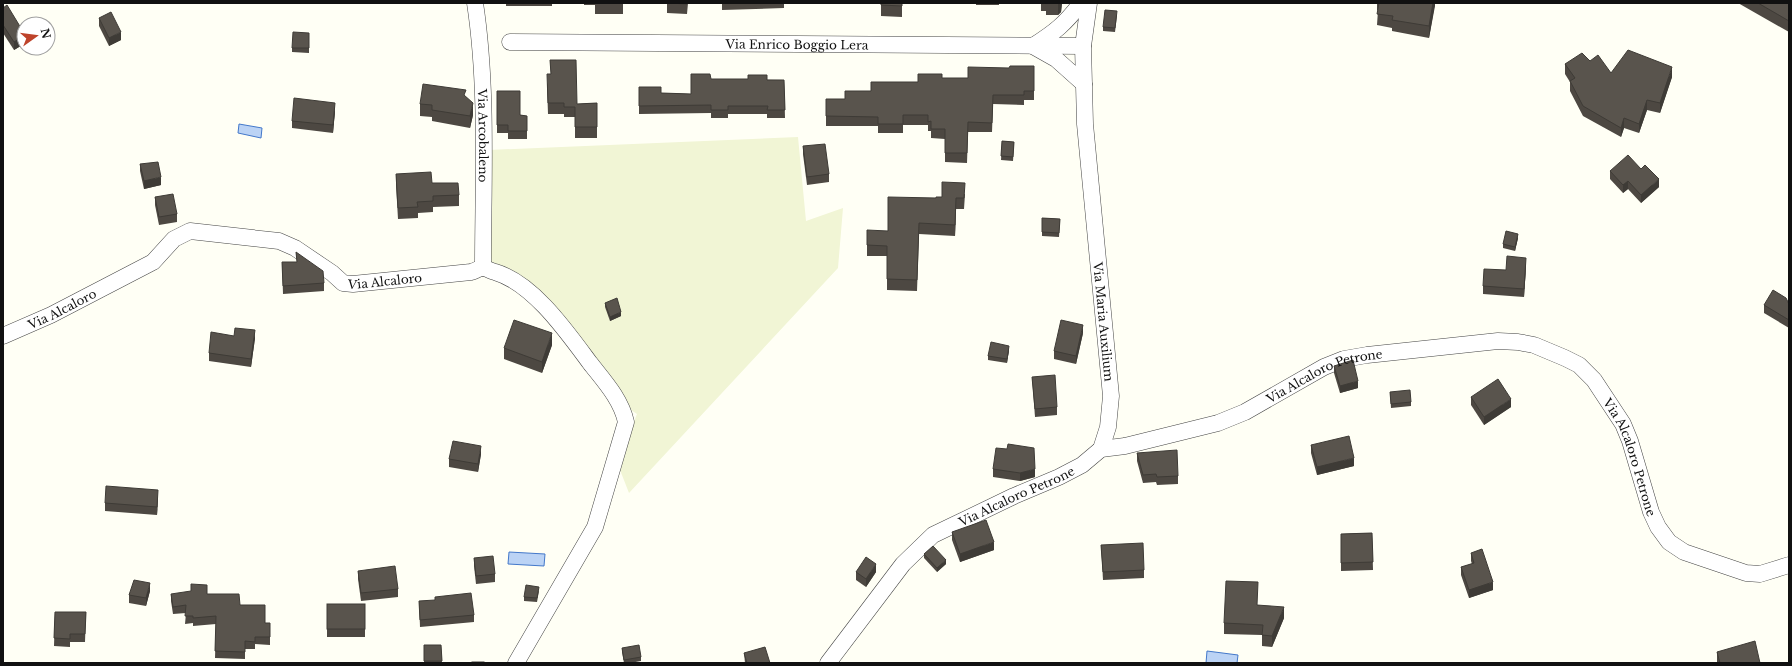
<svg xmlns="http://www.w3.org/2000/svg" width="1792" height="666" viewBox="0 0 1792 666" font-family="'Libre Baskerville',serif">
	<rect width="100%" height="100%" fill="#fffff5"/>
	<!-- farmland -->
	<path fill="#f1f5d5" d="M798,137L806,221L843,208L838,268L629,493L620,470L629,434L637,414L628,408L590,356L491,261L489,150Z"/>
	<!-- water -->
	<g fill="#bbd3f5" stroke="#4378ca">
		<path d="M239,124L262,128L261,138L238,133Z"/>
		<path d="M509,552L545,554L544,566L508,564Z"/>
		<path d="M1207,651L1238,655L1237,663H1206Z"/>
	</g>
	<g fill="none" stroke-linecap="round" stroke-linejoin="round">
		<defs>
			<g id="minor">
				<path id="s1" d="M475,3C488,88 483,182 483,268"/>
				<path d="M1081,3C1065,24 1055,32 1033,46L1056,59L1084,84"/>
				<path id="s2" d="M1089,3L1083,46L1085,124L1111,396L1108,427L1101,449"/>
				<path id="s3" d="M510,42L1083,46"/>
				<path id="s4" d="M3,336L51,315L153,262L174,239L190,231L279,241L295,248L332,273L343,283L353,284L471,272C475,271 479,268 483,268C486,268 491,271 495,272C533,283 567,332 590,363C604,381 621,399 626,422L595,527L516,663"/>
				<path id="s5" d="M828,663L903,564L933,535L1014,496L1059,477L1082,465L1101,449L1125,446L1218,423L1245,412L1324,367L1344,359L1367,355L1498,341L1518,342L1534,345L1565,358L1579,365L1594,380L1623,424L1630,441L1651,512L1658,527L1669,542L1684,552L1746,573L1760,574L1789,565"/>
			</g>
		</defs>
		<!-- minor casing -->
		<use href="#minor" stroke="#444" stroke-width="17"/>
		<!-- minor -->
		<use href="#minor" stroke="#fff" stroke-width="16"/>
	</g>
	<!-- wall -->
	<g fill="#4d4842">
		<rect x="506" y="3" width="46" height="3"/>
		<path d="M584,3H623V14H595V5H584Z"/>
		<path d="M667,3H688L687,14L667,13Z"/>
		<path d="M722,3H784V8L722,10Z"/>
		<path d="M876,3H902V17L881,16V3Z"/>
		<rect x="976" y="3" width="23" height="2"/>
		<path d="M1031,3H1062L1061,12L1058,15H1046V11H1041V3Z"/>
		<path d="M1377,3H1435L1429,38L1392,31V28L1377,25L1378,10H1377Z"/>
		<path d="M1738,3H1789V32Z"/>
		<path d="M3,8L24,33V44L14,50L3,33Z"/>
		<path d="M1117,15L1115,32L1103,31V27Z"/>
		<path d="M99,18L121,40L109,46L99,26Z"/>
		<path d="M309,33V53L292,52V48Z"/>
		<path d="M550,60L577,104L597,103V138H575V117H564V114H548L547,85L551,74Z"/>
		<path d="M1590,61L1611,73L1672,77L1660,113L1647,110L1639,133L1624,128L1621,137L1583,116L1570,91V82L1565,74V64Z"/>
		<path d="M1034,66V100H1024V105L993,104L992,132H968L967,163L945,162V139L931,138V131H928V125H903V133H878V126H826V99H845L871,91L918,82L942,78H968L1009,68Z"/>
		<path d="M711,79L784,80L785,118H767V114H728V118H711V113L639,114V87L661,93L691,94Z"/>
		<path d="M497,91L520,115L527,116V139H508V133H497Z"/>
		<path d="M466,97L473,115L470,128L432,121V117L420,116V104Z"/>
		<path d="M335,111L333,133L292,128V121Z"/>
		<path d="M1002,141L1014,142L1013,161L1001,160Z"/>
		<path d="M803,146L829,174V182L807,185L803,154Z"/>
		<path d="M140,164L161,185L144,189L140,171Z"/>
		<path d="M1610,171L1659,187L1641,203L1628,189L1623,193L1610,179Z"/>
		<path d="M396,174L432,183L459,195V206L433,207V212L418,213V218L398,219L396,185Z"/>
		<path d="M965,194L964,209H956L955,236L919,234L917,291L887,290V256H867V245L936,198Z"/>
		<path d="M155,197L177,214V222L159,225L155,205Z"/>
		<path d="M1042,218L1060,219L1059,237L1042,236Z"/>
		<path d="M1518,238L1515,251L1503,248V244Z"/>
		<path d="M296,252L324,283V291L283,294L282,262H297Z"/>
		<path d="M1526,266L1524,297L1483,294V286L1506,270Z"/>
		<path d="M605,303L621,316L610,321L605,307Z"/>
		<path d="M1789,304V328L1764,313V305Z"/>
		<path d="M1083,333L1076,364L1054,359V351Z"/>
		<path d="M234,336L255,338L251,367L209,361V353Z"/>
		<path d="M552,345L542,373L504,359V348Z"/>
		<path d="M1009,350L1007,363L988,360V356Z"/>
		<path d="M1334,366L1358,388L1340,393L1334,373Z"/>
		<path d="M1032,377L1057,407V415L1035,417Z"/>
		<path d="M1390,392L1411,402V406L1391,408Z"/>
		<path d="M1471,397L1511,407L1484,425L1471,405Z"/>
		<path d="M1311,445L1354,466L1317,475L1311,453Z"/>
		<path d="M1007,449L1035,477L1020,481L993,477V469Z"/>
		<path d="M1137,453L1178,476V484L1157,485L1156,482L1143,483L1137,461Z"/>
		<path d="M481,454L478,472L449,467V459Z"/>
		<path d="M158,498L157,515L105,511V503Z"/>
		<path d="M952,532L994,550L960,562L952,540Z"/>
		<path d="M1372,533L1373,570L1341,571V534Z"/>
		<path d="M1101,545L1144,570V578L1103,580Z"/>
		<path d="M1471,553L1493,590L1469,598L1461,575V567L1472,564L1471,561Z"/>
		<path d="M924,554L946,564L937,572L924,558Z"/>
		<path d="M474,558L495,574V582L476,584L474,566Z"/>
		<path d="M358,571L398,589V597L361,601L358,579Z"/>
		<path d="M856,572H876L866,587L856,580Z"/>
		<path d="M150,591L146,606L129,603V595Z"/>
		<path d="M539,591L537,602L524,601V597Z"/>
		<path d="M171,594H207L240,605L265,623H270V645L255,644V649H245V659L215,658L216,624L193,626V623L185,624L186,613L173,614L171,601Z"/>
		<path d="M419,601L474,615V622L420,627Z"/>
		<rect x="327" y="604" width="38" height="33"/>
		<path d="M1258,605L1284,618L1272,647L1262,646V635L1224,634V623Z"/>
		<path d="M55,612H86L85,642H70V647L54,646Z"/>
		<path d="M424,645H441L442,663H424Z"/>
		<path d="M622,648L641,657V661L630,663H624L622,652Z"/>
		<path d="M1717,652L1760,663H1717Z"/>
		<path d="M744,653L770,663H745Z"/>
	</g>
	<!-- shaded-wall -->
	<g fill="#3e3b36">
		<path d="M1058,3H1062L1061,12L1058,15Z"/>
		<path d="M1433,3H1435V6L1429,38V26Z"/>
		<path d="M121,32V40L109,46V38Z"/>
		<path d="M24,36V44L14,50V42Z"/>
		<path d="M1672,67V77L1660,113V103Z"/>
		<path d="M1647,100V110L1639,133V124Z"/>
		<path d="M335,103V111L333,133V125Z"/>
		<path d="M473,103V115L470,128V116Z"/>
		<path d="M1624,118V128L1621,137V128Z"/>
		<path d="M161,177V185L144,189V181Z"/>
		<path d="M1659,179V187L1641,203V195Z"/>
		<path d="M1628,181V189L1623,193V185Z"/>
		<path d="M956,198V209L955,236V225Z"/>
		<path d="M1518,234V238L1515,251V247Z"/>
		<path d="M1526,258V266L1524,297V289Z"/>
		<path d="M621,312V316L610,321V317Z"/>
		<path d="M1083,325V333L1076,364V356Z"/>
		<path d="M255,330V338L251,367V359Z"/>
		<path d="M552,333V345L542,373V362Z"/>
		<path d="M1009,346V350L1007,363V359Z"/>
		<path d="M1358,381V388L1340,393V386Z"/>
		<path d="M1511,399V407L1484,425V417Z"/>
		<path d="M481,446V454L478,472V464Z"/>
		<path d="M1354,458V466L1317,475V467Z"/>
		<path d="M1035,469V477L1020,481V473Z"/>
		<path d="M158,490V498L157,515V507Z"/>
		<path d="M994,542V550L960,562V554Z"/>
		<path d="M946,560V564L937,572V568Z"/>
		<path d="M876,564V572L866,587V579Z"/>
		<path d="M1493,582V590L1469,598V590Z"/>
		<path d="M150,583V591L146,606V598Z"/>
		<path d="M1284,607V618L1272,647V636Z"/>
	</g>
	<!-- building -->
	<g fill="#59544d" stroke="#3e3b36">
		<path d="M668,3H688L687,4Z"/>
		<path d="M881,3H902V6L881,5Z"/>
		<path d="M1379,3H1433L1429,26L1392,20L1393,16L1377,14Z"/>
		<path d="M1758,3H1789V21Z"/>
		<path d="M7,5L24,33V36L14,42L3,25V8Z"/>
		<path d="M1105,10L1117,11L1115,28L1103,27Z"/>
		<path d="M111,12L121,32L109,38L99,18Z"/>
		<path d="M293,32L309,33V48H292Z"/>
		<path d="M1628,50L1672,67L1660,103L1647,100L1639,124L1624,118L1621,128L1583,106L1570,81L1575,78L1565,64L1582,53L1590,61L1598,55L1611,73Z"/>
		<path d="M550,60H576L577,104L597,103V127H575V107H564V103H548L547,74H551Z"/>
		<path d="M1010,66H1034V91H1024V95H993L992,123L968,122L967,153H945V129H931V121L928,122V115H903V124H878V117L826,116V99H845V91H871V82H918V74H942V78H968V67L1009,68Z"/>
		<path d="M691,74H710L711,79H748V75H767V80H784L785,110H767L768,106H728V110H711V105L639,106V87H661V93L691,94Z"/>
		<path d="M423,84L466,90L464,95L473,103L470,116L432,110V105L420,104Z"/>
		<path d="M497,91H520V115L527,116V131H508V125H497Z"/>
		<path d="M294,98L335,103L333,125L292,121Z"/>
		<path d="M1002,141L1014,142L1013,157L1001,156Z"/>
		<path d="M825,144L829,174L807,177L803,146Z"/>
		<path d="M1628,155L1641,169L1645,165L1659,179L1641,195L1628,181L1623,185L1610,171Z"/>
		<path d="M158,162L161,177L144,181L140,164Z"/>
		<path d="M431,172L432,183H458L459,195L433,196V201L417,202L418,207L398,208L396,174Z"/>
		<path d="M942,182L965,183L964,198H956L955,225L919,223L917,280L887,279V246L867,245V230L888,231V197L936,198V197H942Z"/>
		<path d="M173,194L177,214L159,217L155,197Z"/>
		<path d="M1042,218L1060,219L1059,233L1042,232Z"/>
		<path d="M1506,231L1518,234L1515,247L1503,244Z"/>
		<path d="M296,252L323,271L324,283L283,286L282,262H297Z"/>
		<path d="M1507,256L1526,258L1524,289L1483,286L1484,269L1506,270Z"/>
		<path d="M1773,290L1786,298L1789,304V320L1764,305Z"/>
		<path d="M617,298L621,312L610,317L605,303Z"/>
		<path d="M514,320L552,333L542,362L504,348Z"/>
		<path d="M1061,320L1083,325L1076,356L1054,351Z"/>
		<path d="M235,328L255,330L251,359L209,353L211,332L234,336Z"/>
		<path d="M991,342L1009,346L1007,359L988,356Z"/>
		<path d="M1353,360L1358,381L1340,386L1334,366Z"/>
		<path d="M1055,375L1057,407L1035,409L1032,377Z"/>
		<path d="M1498,379L1511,399L1484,417L1471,397Z"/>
		<path d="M1410,390L1411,402L1391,404L1390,392Z"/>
		<path d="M1349,436L1354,458L1317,467L1311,445Z"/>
		<path d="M453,441L481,446L478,464L449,459Z"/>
		<path d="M1008,444L1034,448L1035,469L1020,473L993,469L996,448L1007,449Z"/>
		<path d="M1177,450L1178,476L1157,477L1156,474L1143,475L1137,453Z"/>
		<path d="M106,486L158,490L157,507L105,503Z"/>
		<path d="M986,520L994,542L960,554L952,532Z"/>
		<path d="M1372,533L1373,562L1341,563V534Z"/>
		<path d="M1143,543L1144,570L1103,572L1101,545Z"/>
		<path d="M933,546L946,560L937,568L924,554Z"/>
		<path d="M1482,549L1493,582L1469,590L1461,567L1474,563L1471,553Z"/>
		<path d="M493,556L495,574L476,576L474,558Z"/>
		<path d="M866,557L876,564L866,579L856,572Z"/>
		<path d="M395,566L398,589L361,593L358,571Z"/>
		<path d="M134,580L150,583L146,598L129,595Z"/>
		<path d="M1226,581L1258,582L1257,605L1284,607L1272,636L1262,635L1263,625L1224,623Z"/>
		<path d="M191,584L207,585V594H239L240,605H265V623H270V637H255V642L245,641V652L215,651L216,616L193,618V616H185L186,605L173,607L171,594L191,591Z"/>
		<path d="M526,585L539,587L537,598L524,597Z"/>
		<path d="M471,593L474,615L420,620L419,601L435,600V597Z"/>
		<rect x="327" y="604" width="38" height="25"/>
		<path d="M55,612H86L85,634H70V639L54,638Z"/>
		<path d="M1755,641L1760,663H1720L1717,652Z"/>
		<path d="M424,645H441L442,661H424Z"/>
		<path d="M639,645L641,657L624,660L622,648Z"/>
		<path d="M765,647L770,663H747L744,653Z"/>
		<rect x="472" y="662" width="12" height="1"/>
	</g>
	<g text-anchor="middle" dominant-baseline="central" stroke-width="4" stroke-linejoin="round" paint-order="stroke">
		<!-- street labels -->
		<g font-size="12" fill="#111" stroke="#fff">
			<text stroke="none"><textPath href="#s3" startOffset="287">Via Enrico Boggio Lera</textPath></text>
			<text stroke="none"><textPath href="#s1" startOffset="133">Via Arcobaleno</textPath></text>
			<text stroke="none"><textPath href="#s4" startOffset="425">Via Alcaloro</textPath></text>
			<text stroke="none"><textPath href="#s4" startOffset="65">Via Alcaloro</textPath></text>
			<text stroke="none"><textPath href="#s2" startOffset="320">Via Maria Auxilium</textPath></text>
			<text stroke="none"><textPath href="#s5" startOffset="593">Via Alcaloro Petrone</textPath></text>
			<text stroke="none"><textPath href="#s5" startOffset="965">Via Alcaloro Petrone</textPath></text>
			<text stroke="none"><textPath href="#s5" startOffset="258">Via Alcaloro Petrone</textPath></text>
		</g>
	</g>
	<!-- border -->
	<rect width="1792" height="666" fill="none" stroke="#111111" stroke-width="8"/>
	<!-- north arrow -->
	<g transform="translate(36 36) rotate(76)"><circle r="19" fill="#ffffff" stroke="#a0a0a0"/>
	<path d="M0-3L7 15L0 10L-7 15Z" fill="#be432b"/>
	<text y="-6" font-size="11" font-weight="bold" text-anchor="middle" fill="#111111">N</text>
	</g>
</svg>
